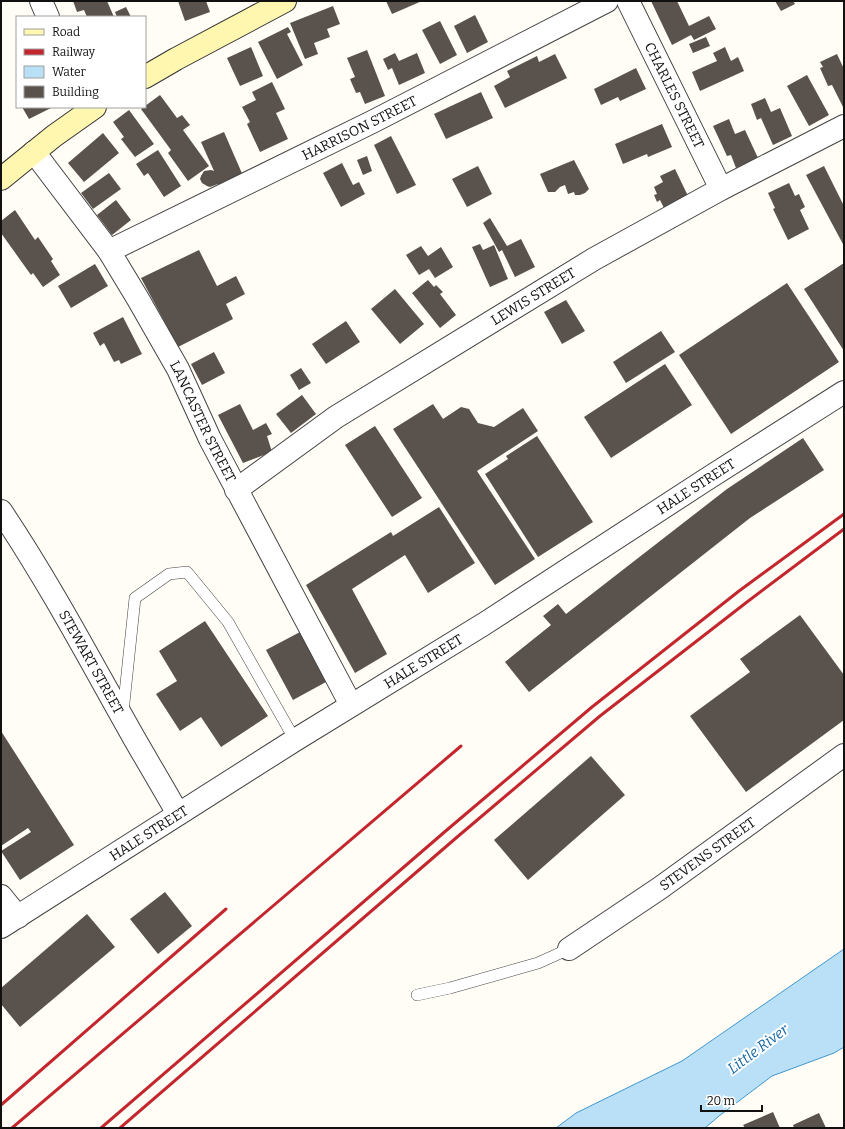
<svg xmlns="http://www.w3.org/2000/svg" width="845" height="1129" viewBox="0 0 845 1129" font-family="Bitter,serif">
	<rect width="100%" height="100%" fill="#fffdf5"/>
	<!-- water -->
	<path fill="#b9e0f7" stroke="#3f96cf" d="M844,949V1047L834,1053L772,1076L719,1116L705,1128H556L576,1113L682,1061Z"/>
	<!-- building -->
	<g fill="#5a524d">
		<path d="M73,1H107L114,17H87L84,10L77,12Z"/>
		<path d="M178,1H206L210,12L185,21Z"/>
		<path d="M386,1H422L392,14Z"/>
		<path d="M651,1H677L689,26L709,16L716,29L694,40L691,35L672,45Z"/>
		<path d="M775,1H793L795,4L781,11Z"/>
		<path d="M333,6L340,24L327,29L330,37L314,43L318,54L305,59L290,23Z"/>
		<path d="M126,7L131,17H117L115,12Z"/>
		<path d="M475,15L488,42L467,53L454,26Z"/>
		<path d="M440,21L457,55L440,64L422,30Z"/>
		<path d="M288,27L291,32L287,34L303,65L277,79L258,42Z"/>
		<path d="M706,37L710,46L693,53L689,44Z"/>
		<path d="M251,47L263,76L240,86L227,58Z"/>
		<path d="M725,47L731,61L738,57L744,71L700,91L692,72L717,61L713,53Z"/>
		<path d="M367,50L385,96L365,104L360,92L356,93L350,79L355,77L347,58Z"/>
		<path d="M395,53L399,61L417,53L425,73L399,85L392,68L388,70L383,59Z"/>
		<path d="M555,54L567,78L505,108L494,86L510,77L507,71L537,56L539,62Z"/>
		<path d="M837,54L844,69V107H843L832,85L828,86L820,68L823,67L820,62Z"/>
		<path d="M636,68L646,89L620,101L618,97L601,105L594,89Z"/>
		<path d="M807,75L829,115L809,126L787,86Z"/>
		<path d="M272,82L285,109L276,113L288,139L260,152L247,124L250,122L242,107L256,100L252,92Z"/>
		<path d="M481,92L493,118L446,139L434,114Z"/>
		<path d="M160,95L177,118L182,115L190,125L183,130L209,166L188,181L168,153L171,150L141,109L145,107V106Z"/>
		<path d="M765,98L771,112L780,108L792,136L773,145L761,118L757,120L751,104Z"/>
		<path d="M22,107H53L29,119Z"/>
		<path d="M129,110L154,144L135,157L121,139L124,137L113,122Z"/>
		<path d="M729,119L735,134L745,130L758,158L736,168L731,155L727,156L713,126Z"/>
		<path d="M662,124L672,147L648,157L647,154L623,164L615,144Z"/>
		<path d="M224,132L244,178L219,188L218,184L210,187L207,186L202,183L200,179L201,176L204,171L211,170L214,171L201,142Z"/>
		<path d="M103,133L119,153L84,182L68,163Z"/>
		<path d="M391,136L416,185L397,194L374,145Z"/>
		<path d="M158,150L181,186L164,197L148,173L144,176L136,164Z"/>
		<path d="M367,156L372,171L363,175L357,160Z"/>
		<path d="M574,160L589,189L585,193L580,195H575L574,192L568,194L565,185L560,187L555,192H548L540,174Z"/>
		<path d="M342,163L353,185L359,182L365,194L341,207L323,173Z"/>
		<path d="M478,166L492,194L467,207L452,179Z"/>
		<path d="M824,166L844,206V246L806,175Z"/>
		<path d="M675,169L688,196L664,208L660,200L657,202L654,195L657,194L654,187L663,182L660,176Z"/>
		<path d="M109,173L121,189L93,209L81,193Z"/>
		<path d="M789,183L795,196L799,194L805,207L800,210L809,229L788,240L773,209L775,208L768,193Z"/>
		<path d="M116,200L131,220L112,235L97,215Z"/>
		<path d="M15,210L35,240L38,237L53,259L51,261L60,275L43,287L33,273L31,275L1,233V221Z"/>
		<path d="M490,218L507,246L521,239L535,267L515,277L502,250L499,252L483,223Z"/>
		<path d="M480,244L483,250L494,245L508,279L490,287L472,247Z"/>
		<path d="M421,246L428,256L441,247L453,267L435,278L429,269L419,275L406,255Z"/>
		<path d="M199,250L217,286L236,276L245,294L226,304L233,319L178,347L141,278Z"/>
		<path d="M844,263V351L804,289Z"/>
		<path d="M95,264L108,286L71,308L58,286Z"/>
		<path d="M428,280L434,287L436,285L443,292L440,294L456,315L440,328L412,293Z"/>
		<path d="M787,283L839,362L731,434L679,355Z"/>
		<path d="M395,289L424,324L400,344L371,309Z"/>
		<path d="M566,300L585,331L562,344L544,312Z"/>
		<path d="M123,317L142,354L121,364L119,360L114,362L104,343L100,346L93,333Z"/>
		<path d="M346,321L360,342L326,364L312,344Z"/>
		<path d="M661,331L675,352L626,383L613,362Z"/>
		<path d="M214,352L225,373L202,385L191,364Z"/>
		<path d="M665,364L692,405L611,458L584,417Z"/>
		<path d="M301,368L311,383L299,390L290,375Z"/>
		<path d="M302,395L316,414L291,433L276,414Z"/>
		<path d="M240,404L253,430L266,423L272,434L267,436L272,452L243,463L218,415Z"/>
		<path d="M433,404L443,419L461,407L469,409L478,423L494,427L523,408L538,431L477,471L535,559L495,585L393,429Z"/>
		<path d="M375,426L422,498L392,517L345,445Z"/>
		<path d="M537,436L593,522L538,557L485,474L508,459L506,456Z"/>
		<path d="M803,438L824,470L750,518L529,692L505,662L551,625L543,616L558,604L566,614L727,489Z"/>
		<path d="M439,507L475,563L428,593L405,555L352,589L387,654L355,673L306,585L391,532L393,536Z"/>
		<path d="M800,615L844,675V720L746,792L690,716L750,672L740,659Z"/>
		<path d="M205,621L268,716L221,747L201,717L180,731L156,694L177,681L159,651Z"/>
		<path d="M300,632L326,682L293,700L266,650Z"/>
		<path d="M1,731L74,845L20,880L1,851L31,832L28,828L1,846Z"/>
		<path d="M591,756L625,795L528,880L494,840Z"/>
		<path d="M165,892L192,926L158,954L130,919Z"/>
		<path d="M87,914L115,947L20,1027L1,1004V988Z"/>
		<path d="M773,1112L780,1128H745L743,1125Z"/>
		<path d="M819,1113L826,1128H794L793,1125Z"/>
	</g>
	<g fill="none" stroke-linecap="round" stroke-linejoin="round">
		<defs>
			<g id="service">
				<path d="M123,712L135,598L169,574L187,572L228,622L295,740"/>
				<path d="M417,995L450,988L538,963L569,949"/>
			</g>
			<g id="minor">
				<path d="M41,1L48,17"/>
				<path id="s1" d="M628,1L721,189"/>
				<path id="s2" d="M34,152L109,251L138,299L178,369L210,439L351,705"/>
				<path id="s3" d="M109,251L372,122L607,1"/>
				<path id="s4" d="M236,490L336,417L594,259L721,189L844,126"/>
				<path id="s5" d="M1,511C50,584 91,662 134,738C149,764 164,789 178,814"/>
				<path d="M1,896L18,917"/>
				<path id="s6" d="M1,927L295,740L484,624L707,479L844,392"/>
				<path id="s7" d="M569,949L660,888L844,755"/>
			</g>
			<g id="secondary">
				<path d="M145,77L176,59L285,1"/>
				<path d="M1,179L54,136L95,107"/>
			</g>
		</defs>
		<!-- service casing -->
		<use href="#service" stroke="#444" stroke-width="12"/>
		<!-- minor casing -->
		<use href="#minor" stroke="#444" stroke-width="24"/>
		<!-- secondary casing -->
		<use href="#secondary" stroke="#333" stroke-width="24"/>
		<!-- service -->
		<use href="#service" stroke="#fff" stroke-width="11"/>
		<!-- minor -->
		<use href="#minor" stroke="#fff" stroke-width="22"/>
		<!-- secondary -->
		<use href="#secondary" stroke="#fff6b0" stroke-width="22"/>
		<!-- rail -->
		<g stroke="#c4262e" stroke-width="3">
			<path d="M1,1105L226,909"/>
			<path d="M12,1128L461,746"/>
			<path d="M101,1128L448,829L592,707L739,591L844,514"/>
			<path d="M120,1128L456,838L600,716L747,602L844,529"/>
		</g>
	</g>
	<g text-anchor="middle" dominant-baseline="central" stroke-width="4" stroke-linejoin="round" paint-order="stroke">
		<!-- street labels -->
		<g font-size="14" fill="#111" stroke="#fff">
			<text stroke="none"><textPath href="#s1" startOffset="105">CHARLES STREET</textPath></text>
			<text stroke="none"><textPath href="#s3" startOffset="279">HARRISON STREET</textPath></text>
			<text stroke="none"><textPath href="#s4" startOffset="355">LEWIS STREET</textPath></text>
			<text stroke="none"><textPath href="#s2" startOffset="319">LANCASTER STREET</textPath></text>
			<text stroke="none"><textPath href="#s6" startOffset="823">HALE STREET</textPath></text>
			<text stroke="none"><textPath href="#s6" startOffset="499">HALE STREET</textPath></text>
			<text stroke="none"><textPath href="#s5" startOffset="176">STEWART STREET</textPath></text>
			<text stroke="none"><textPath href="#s6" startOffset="175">HALE STREET</textPath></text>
			<text stroke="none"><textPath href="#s7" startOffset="168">STEVENS STREET</textPath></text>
		</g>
		<!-- water labels -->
		<g font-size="15" font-style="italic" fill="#1768a6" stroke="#fff">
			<text transform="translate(758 1049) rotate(-37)">Little River</text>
		</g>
	</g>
	<!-- border -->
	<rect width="845" height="1129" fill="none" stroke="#111111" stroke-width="4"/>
	<!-- legend -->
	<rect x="16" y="16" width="130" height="92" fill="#ffffff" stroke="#a0a0a0"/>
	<rect x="24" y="29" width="20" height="6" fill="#fff6b0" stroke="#a0a0a0"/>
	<text x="52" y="36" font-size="12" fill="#111111">Road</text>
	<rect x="24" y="49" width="20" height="6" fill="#c4262e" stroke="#a0a0a0"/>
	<text x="52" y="56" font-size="12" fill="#111111">Railway</text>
	<rect x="24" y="66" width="20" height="12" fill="#b9e0f7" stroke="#a0a0a0"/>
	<text x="52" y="76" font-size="12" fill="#111111">Water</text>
	<rect x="24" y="86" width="20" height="12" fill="#5a524d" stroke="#a0a0a0"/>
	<text x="52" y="96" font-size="12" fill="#111111">Building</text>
	<!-- scale -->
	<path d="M701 1105v6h61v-6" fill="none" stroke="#111111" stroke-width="2"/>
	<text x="707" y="1105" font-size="12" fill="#111111" stroke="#ffffff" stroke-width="3" paint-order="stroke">20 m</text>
</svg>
